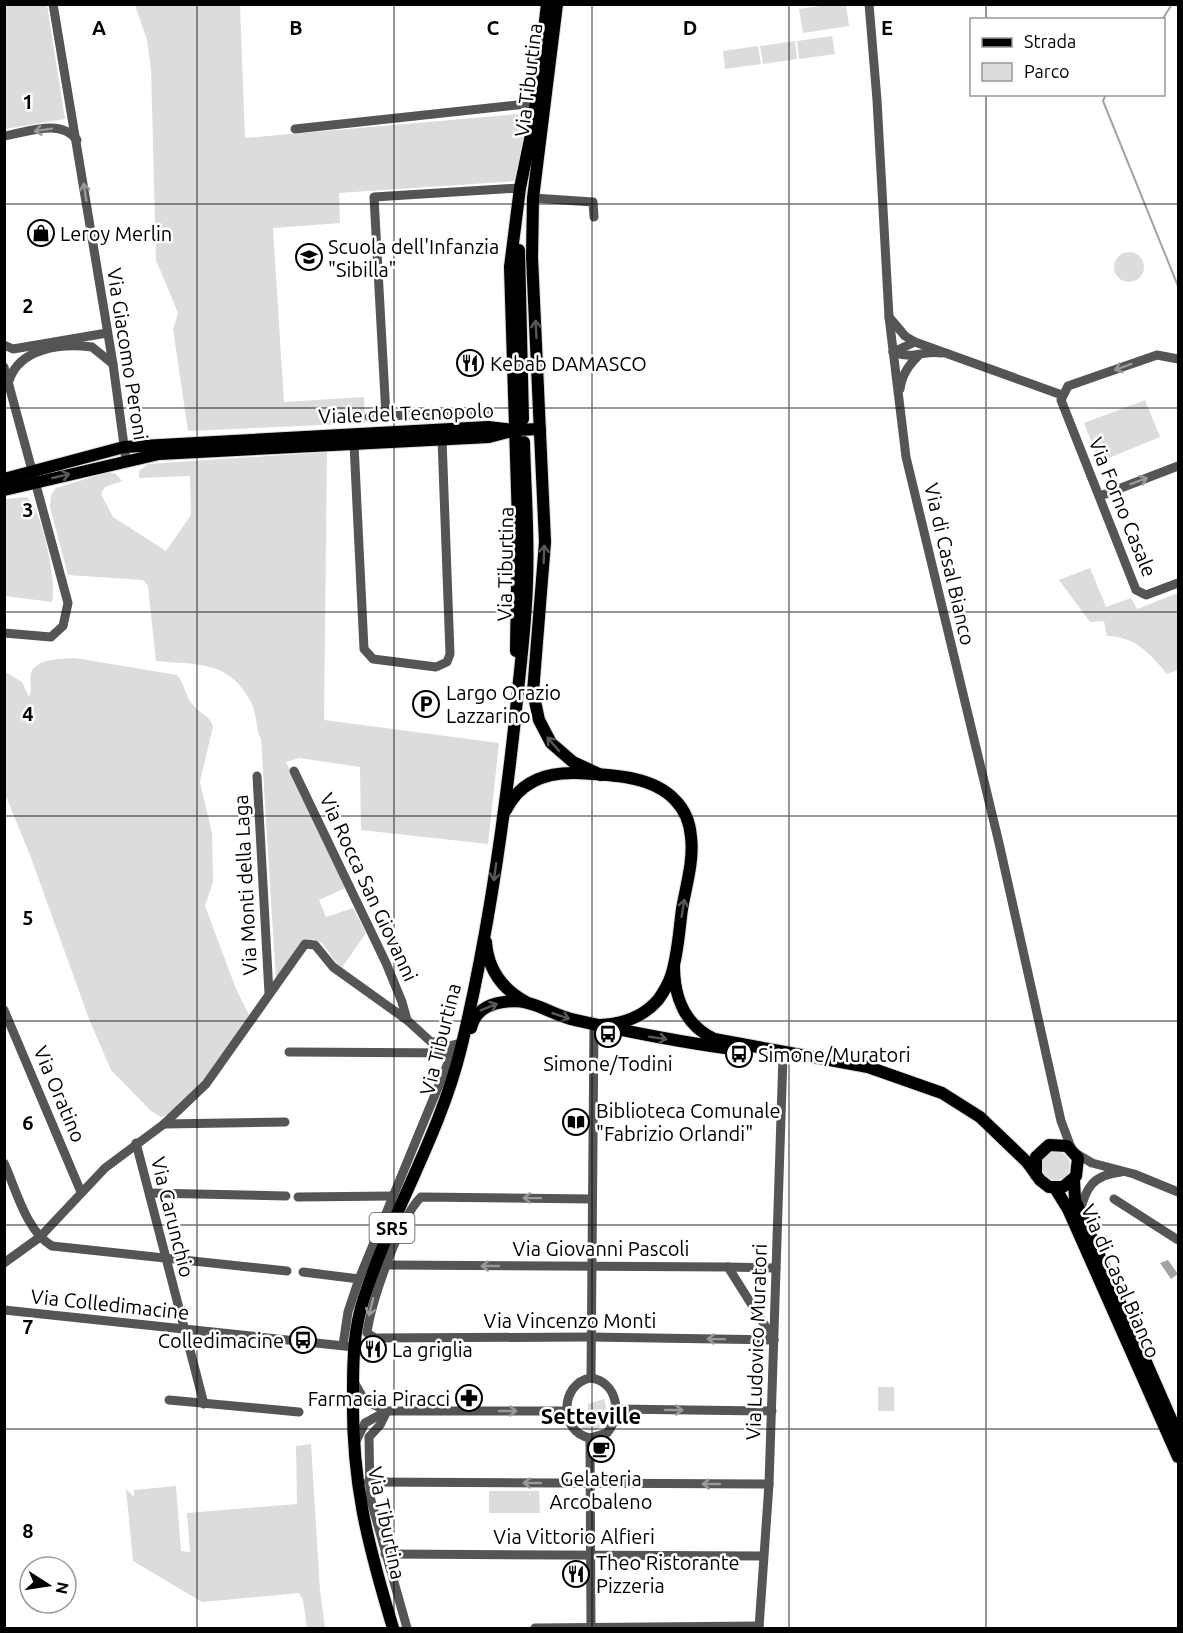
<svg xmlns="http://www.w3.org/2000/svg" width="1183" height="1633" viewBox="0 0 1183 1633" font-family="Ubuntu,sans-serif">
	<rect width="100%" height="100%" fill="#fff"/>
	<!-- green -->
	<g fill="#dcdcdc">
		<path d="M5,4L47,5L65,119L5,129Z"/>
		<path d="M135,5H240L245,138L529,113L517,181L339,193L340,223L273,228L284,402L364,397L365,423L188,431L173,329L178,313L156,260L151,69L147,40Z"/>
		<path d="M828,5H846L849,26L803,33L799,9Z"/>
		<path d="M832,36L835,54L799,59L797,41Z"/>
		<path d="M795,41L797,59L763,64L760,46Z"/>
		<path d="M758,46L761,64L725,69L723,51Z"/>
		<circle cx="1129" cy="267" r="15"/>
		<path d="M1145,400L1160,437L1099,462L1084,423Z"/>
		<path d="M327,452L324,720L499,743L488,844L361,830L360,767L299,758L286,762L345,888L319,900L326,917L353,908L366,933L341,969L322,943L313,939L276,980L261,739C256,732 257,715 252,704C230,660 199,665 156,661L148,586L143,580L68,575L50,507L51,495L56,488L109,472L116,474L122,481L105,487L101,494L113,517L166,551L191,515L190,476L139,478V471L148,464Z"/>
		<path d="M27,497C42,510 57,582 52,602L5,596V499Z"/>
		<path d="M1090,568L1106,607L1131,598L1137,609L1178,593V670L1167,674C1151,654 1134,636 1107,636L1104,621L1090,622L1059,580Z"/>
		<path d="M75,658L177,675C185,684 185,697 193,705C200,714 209,715 213,726L200,782L212,833L213,882L205,906L236,989L251,1019C230,1048 197,1107 161,1117L151,1111L111,1070L89,1019L30,855L5,794L4,671L22,682L29,697C33,688 29,682 31,673C36,658 62,659 75,658Z"/>
		<circle cx="1056" cy="1166" r="14"/>
		<rect x="878" y="1387" width="16" height="24"/>
		<path d="M604,1399C609,1412 607,1426 593,1431L583,1429L576,1421L588,1416V1404Z"/>
		<path d="M311,1444L320,1590L325,1628H307L303,1600L299,1593L202,1602L133,1561L126,1489L134,1497V1490L176,1486L181,1551L190,1552L187,1513L297,1504L296,1446Z"/>
		<path d="M489,1491H539L540,1513H489Z"/>
	</g>
	<!-- water -->
	<path fill="#a3a3a3" d="M1168,1260L1178,1274L1171,1279L1160,1263Z"/>
	<g fill="none" stroke-linecap="round" stroke-linejoin="round">
		<!-- stream -->
		<g stroke="#a3a3a3" stroke-width="2">
			<path d="M1162,20L1172,4"/>
			<path d="M1106,94L1103,101L1178,286"/>
		</g>
		<defs>
			<g id="major">
				<path d="M557,4L533,198L532,257L545,542L533,692L539,720L551,743L573,762L601,775"/>
				<path d="M533,126L547,4"/>
				<path d="M519,250L523,419"/>
				<path d="M4,479L124,447L488,427L515,430L540,429"/>
				<path d="M4,490L159,454L489,437L508,432"/>
				<path d="M516,651L518,521L510,267L520,188L534,120"/>
				<path d="M506,810C520,781 546,772 577,773C609,775 652,775 675,800C685,810 690,824 691,837C694,860 686,886 682,909C679,931 678,955 671,976C668,985 663,993 658,1000C643,1017 623,1024 601,1025"/>
				<path d="M486,942C488,970 502,989 526,1002"/>
				<path d="M674,966C674,997 685,1025 714,1039L868,1067L942,1093L980,1117L1027,1162L1040,1180L1049,1187H1063L1076,1176L1078,1158L1067,1146L1049,1145L1036,1157V1175"/>
				<path d="M471,1028C476,1007 494,1002 514,1001C535,1001 555,1016 575,1020C625,1031 675,1041 725,1048"/>
				<path d="M1074,1180L1075,1200L1178,1435"/>
				<path d="M1055,1188L1068,1209L1178,1457"/>
				<path d="M393,1628C367,1542 351,1480 353,1389C353,1358 354,1327 364,1298C391,1213 440,1135 461,1048C488,937 504,823 516,710C520,668 526,625 527,582C529,535 525,488 524,442"/>
			</g>
		</defs>
		<!-- major casing -->
		<use href="#major" stroke="#dbdbdb" stroke-width="14"/>
		<!-- minor -->
		<g stroke="#555" stroke-width="9">
			<path d="M53,4L113,364L126,460"/>
			<path d="M869,4L877,100L889,317L906,457L999,843L1061,1121L1072,1150"/>
			<path d="M295,129L536,103"/>
			<path d="M4,136C28,132 61,118 77,140"/>
			<path d="M533,198L593,202L594,217"/>
			<path d="M889,317L905,336L915,342L1062,395"/>
			<path d="M4,345L13,349L107,333"/>
			<path d="M893,352C915,360 922,350 942,353"/>
			<path d="M893,352L915,342"/>
			<path d="M1178,359L1157,355L1068,386L1061,400L1136,590L1146,595L1178,583"/>
			<path d="M4,367L68,603L63,626L51,637L4,633"/>
			<path d="M9,381C19,348 61,343 92,347L113,364"/>
			<path d="M900,389C902,375 908,366 918,356"/>
			<path d="M386,416L374,197L520,188"/>
			<path d="M369,417L486,411"/>
			<path d="M354,444L364,649L373,659L436,667L447,662L450,654L442,439"/>
			<path d="M1100,496L1178,466"/>
			<path d="M294,771L386,963L402,1002L407,1020"/>
			<path d="M257,776L269,993"/>
			<path d="M4,1010L81,1192"/>
			<path d="M289,1052L458,1053"/>
			<path d="M164,1124L285,1122"/>
			<path d="M136,1143L204,1404"/>
			<path d="M1075,1153L1092,1163L1134,1174L1178,1192"/>
			<path d="M4,1163C16,1189 26,1231 52,1246L287,1271"/>
			<path d="M150,1193L286,1196"/>
			<path d="M298,1197L392,1196"/>
			<path d="M590,1199L421,1197C400,1217 371,1303 367,1333L375,1338L590,1337L774,1340"/>
			<path d="M1114,1199L1178,1240"/>
			<path d="M1080,1212C1086,1187 1093,1175 1121,1172"/>
			<path d="M4,1263L40,1237L105,1168L164,1124L206,1084L305,944L315,945L333,967L407,1020L430,1041L449,1046L464,1042"/>
			<path d="M387,1265L728,1267L774,1340"/>
			<path d="M728,1267L776,1268"/>
			<path d="M303,1272L359,1279L348,1312L343,1345"/>
			<path d="M359,1279L455,1046"/>
			<path d="M4,1310L354,1347"/>
			<path d="M591,1378L594,1023"/>
			<path d="M591,1378C617,1382 623,1414 607,1433L590,1438C559,1433 559,1383 591,1378Z"/>
			<path d="M354,1382L365,1401L387,1411"/>
			<path d="M169,1400L299,1412"/>
			<path d="M616,1409L772,1411"/>
			<path d="M387,1411L380,1425L369,1437L370,1497L407,1628"/>
			<path d="M590,1438L591,1628"/>
			<path d="M356,1441L365,1423L387,1411H567"/>
			<path d="M368,1482L769,1484"/>
			<path d="M385,1554L763,1556"/>
			<path d="M535,1628L759,1626"/>
			<path d="M759,1628L769,1484L783,1056"/>
		</g>
		<!-- major -->
		<use href="#major" stroke="#000" stroke-width="12"/>
	</g>
	<!-- one-way arrows -->
	<defs><path id="oneway-shaft" d="M-6 0H5M1.5-3L5.5 0L1.5 3" fill="none" stroke-width="1.6" stroke-linecap="round" stroke-linejoin="round" transform="scale(1.5)"/></defs>
	<g stroke="#999">
		<use href="#oneway-shaft" transform="translate(43 130) rotate(171)"/>
		<use href="#oneway-shaft" transform="translate(85 192) rotate(-99)"/>
		<use href="#oneway-shaft" transform="translate(1123 367) rotate(160)"/>
		<use href="#oneway-shaft" transform="translate(1139 481) rotate(-21)"/>
		<use href="#oneway-shaft" transform="translate(532 1198) rotate(-179)"/>
		<use href="#oneway-shaft" transform="translate(490 1266) rotate(-180)"/>
		<use href="#oneway-shaft" transform="translate(371 1307) rotate(104)"/>
		<use href="#oneway-shaft" transform="translate(716 1339) rotate(-179)"/>
		<use href="#oneway-shaft" transform="translate(674 1410)"/>
		<use href="#oneway-shaft" transform="translate(508 1411)"/>
		<use href="#oneway-shaft" transform="translate(532 1483) rotate(-180)"/>
		<use href="#oneway-shaft" transform="translate(711 1484) rotate(-180)"/>
	</g>
	<g stroke="#595959">
		<use href="#oneway-shaft" transform="translate(536 329) rotate(-93)"/>
		<use href="#oneway-shaft" transform="translate(61 476) rotate(-13)"/>
		<use href="#oneway-shaft" transform="translate(544 554) rotate(-88)"/>
		<use href="#oneway-shaft" transform="translate(553 744) rotate(-131)"/>
		<use href="#oneway-shaft" transform="translate(495 872) rotate(98)"/>
		<use href="#oneway-shaft" transform="translate(683 908) rotate(-81)"/>
		<use href="#oneway-shaft" transform="translate(489 1007) rotate(-22)"/>
		<use href="#oneway-shaft" transform="translate(561 1016) rotate(19)"/>
		<use href="#oneway-shaft" transform="translate(658 1038) rotate(9)"/>
	</g>
	<!-- grid -->
	<path fill="none" stroke="#000" stroke-width="1.5" stroke-opacity="0.55" d="M197,4V1628M394,4V1628M592,4V1628M789,4V1628M986,4V20M986,94V1628M4,204H1178M4,408H1178M4,612H1178M4,816H1178M4,1021H1178M4,1225H1178M4,1429H1178"/>
	<!-- icons -->
	<defs>
		<symbol id="shop-ring" viewBox="-11 -11 22 22"><circle r="9.5" fill="#fff" stroke="#000" stroke-width="1.5"/><path d="M-5-2.5h2.3a2.7 3.5 0 0 1 5.4 0H5L5.5 6h-11ZM-1.5-2.5h3a1.5 2.3 0 0 0-3 0Z" fill="#000"/></symbol>
		<symbol id="school-ring" viewBox="-11 -11 22 22"><circle r="9.5" fill="#fff" stroke="#000" stroke-width="1.5"/><path d="M0-5L7-2L0 1L-7-2ZM-4 1L0 2.5L4 1V4Q0 6-4 4Z" fill="#000"/></symbol>
		<symbol id="restaurant-ring" viewBox="-11 -11 22 22"><circle r="9.5" fill="#fff" stroke="#000" stroke-width="1.5"/><path d="M-5-6h1v4h1v-4h1v4h1v-4h1v5L-1.5 .5V6h-2V.5L-5-1ZM5-6V6H3V1.5H1.5Q1.5-4 5-6Z" fill="#000"/></symbol>
		<symbol id="parking-ring" viewBox="-11 -11 22 22"><circle r="9.5" fill="#fff" stroke="#000" stroke-width="1.5"/><path d="M-3.5-5.5H1a3.5 3.5 0 0 1 0 7H-1V5.5H-3.5ZM-1-3.4V-.6H.8a1.4 1.4 0 0 0 0-2.8Z" fill="#000"/></symbol>
		<symbol id="bus-ring" viewBox="-11 -11 22 22"><circle r="9.5" fill="#fff" stroke="#000" stroke-width="1.5"/><path d="M-5-6H5V4H4V6H2V4H-2V6H-4V4H-5ZM-3.5-4V0h7V-4ZM-3.5 1.2v1.5H-2V1.2ZM2 1.2v1.5H3.5V1.2Z" fill="#000"/></symbol>
		<symbol id="library-ring" viewBox="-11 -11 22 22"><circle r="9.5" fill="#fff" stroke="#000" stroke-width="1.5"/><path d="M-6-4Q-3-5.5-.7-3.5V5Q-3 3-6 4ZM6-4Q3-5.5 .7-3.5V5Q3 3 6 4Z" fill="#000"/></symbol>
		<symbol id="pharmacy-ring" viewBox="-11 -11 22 22"><circle r="9.5" fill="#fff" stroke="#000" stroke-width="1.5"/><path d="M-2-6h4v4h4v4h-4v4h-4v-4h-4v-4h4Z" fill="#000"/></symbol>
		<symbol id="cafe-ring" viewBox="-11 -11 22 22"><circle r="9.5" fill="#fff" stroke="#000" stroke-width="1.5"/><path d="M-5.5-4.5H6V0H3Q3 3.5 0 3.5H-2.5Q-5.5 3.5-5.5 0ZM3-3.2v2h1.7v-2ZM-6 4.5H4V6H-6Z" fill="#000"/></symbol>
	</defs>
	<g fill-rule="evenodd">
		<use href="#shop-ring" x="26" y="218" width="30" height="30"/>
		<use href="#school-ring" x="294" y="242" width="30" height="30"/>
		<use href="#restaurant-ring" x="455" y="348" width="30" height="30"/>
		<use href="#parking-ring" x="411" y="689" width="30" height="30"/>
		<use href="#bus-ring" x="593" y="1019" width="30" height="30"/>
		<use href="#bus-ring" x="724" y="1039" width="30" height="30"/>
		<use href="#library-ring" x="561" y="1107" width="30" height="30"/>
		<use href="#bus-ring" x="288" y="1325" width="30" height="30"/>
		<use href="#restaurant-ring" x="358" y="1334" width="30" height="30"/>
		<use href="#pharmacy-ring" x="454" y="1383" width="30" height="30"/>
		<use href="#cafe-ring" x="586" y="1434" width="30" height="30"/>
		<use href="#restaurant-ring" x="561" y="1559" width="30" height="30"/>
	</g>
	<g text-anchor="middle" dominant-baseline="central" stroke-width="5" stroke-linejoin="round" paint-order="stroke">
		<!-- shield labels -->
		<rect fill="#fff" stroke="#4c4c4c" stroke-width="1.5" x="369.5" y="1213" width="45" height="30" rx="4.5"/>
		<g font-size="18" font-weight="bold" fill="#000">
			<text x="392" y="1228">SR5</text>
		</g>
		<!-- street labels -->
		<g font-size="20" fill="#000" stroke="#fff">
			<text transform="translate(528 80) rotate(-83)">Via Tiburtina</text>
			<text transform="translate(128 354) rotate(81)">Via Giacomo Peroni</text>
			<text transform="translate(406 413) rotate(-2)">Viale del Tecnopolo</text>
			<text transform="translate(1123 507) rotate(68)">Via Forno Casale</text>
			<text transform="translate(505 564) rotate(-89)">Via Tiburtina</text>
			<text transform="translate(950 564) rotate(77)">Via di Casal Bianco</text>
			<text transform="translate(245 885) rotate(-93)">Via Monti della Laga</text>
			<text transform="translate(369 887) rotate(65)">Via Rocca San Giovanni</text>
			<text transform="translate(440 1039) rotate(-76)">Via Tiburtina</text>
			<text transform="translate(60 1094) rotate(67)">Via Oratino</text>
			<text transform="translate(173 1217) rotate(76)">Via Carunchio</text>
			<text x="601" y="1248">Via Giovanni Pascoli</text>
			<text transform="translate(1121 1281) rotate(66)">Via di Casal Bianco</text>
			<text transform="translate(110 1304) rotate(6)">Via Colledimacine</text>
			<text x="570" y="1320">Via Vincenzo Monti</text>
			<text transform="translate(756 1342) rotate(-88)">Via Ludovico Muratori</text>
			<text transform="translate(387 1523) rotate(78)">Via Tiburtina</text>
			<text x="574" y="1536">Via Vittorio Alfieri</text>
		</g>
		<!-- poi labels -->
		<g font-size="20" fill="#000" stroke="#fff" text-anchor="start">
			<text x="60" y="233">Leroy Merlin</text>
			<text x="328" y="246">Scuola dell'Infanzia<tspan x="328" dy="23">"Sibilla"</tspan></text>
			<text x="490" y="363">Kebab DAMASCO</text>
			<text x="446" y="692">Largo Orazio<tspan x="446" dy="23">Lazzarino</tspan></text>
			<text x="758" y="1054">Simone/Muratori</text>
			<text x="608" y="1063" text-anchor="middle">Simone/Todini</text>
			<text x="596" y="1110">Biblioteca Comunale<tspan x="596" dy="23">"Fabrizio Orlandi"</tspan></text>
			<text x="284" y="1340" text-anchor="end">Colledimacine</text>
			<text x="392" y="1349">La griglia</text>
			<text x="450" y="1398" text-anchor="end">Farmacia Piracci</text>
			<text x="601" y="1478" text-anchor="middle">Gelateria<tspan x="601" dy="23">Arcobaleno</tspan></text>
			<text x="596" y="1562">Theo Ristorante<tspan x="596" dy="23">Pizzeria</tspan></text>
		</g>
		<!-- quarter labels -->
		<g font-size="22" font-weight="bold" fill="#000" stroke="#fff">
			<text x="591" y="1415">Setteville</text>
		</g>
	</g>
	<g font-size="20" text-anchor="middle" font-weight="bold" fill="#000" stroke="#fff" stroke-width="5" stroke-linejoin="round" paint-order="stroke">
		<text x="99" y="35">A</text>
		<text x="296" y="35">B</text>
		<text x="493" y="35">C</text>
		<text x="690" y="35">D</text>
		<text x="887" y="35">E</text>
		<text x="28" y="109">1</text>
		<text x="28" y="313">2</text>
		<text x="28" y="517">3</text>
		<text x="28" y="721">4</text>
		<text x="28" y="925">5</text>
		<text x="28" y="1130">6</text>
		<text x="28" y="1334">7</text>
		<text x="28" y="1538">8</text>
	</g>
	<!-- border -->
	<rect width="1183" height="1633" fill="none" stroke="#000000" stroke-width="12"/>
	<!-- legend -->
	<rect x="970" y="18" width="195" height="78" fill="#ffffff" stroke="#999999" stroke-width="1.5"/>
	<rect x="982" y="38" width="30" height="9" fill="#000000" stroke="#999999" stroke-width="1.5"/>
	<text x="1024" y="48" font-size="18" fill="#000000">Strada</text>
	<rect x="982" y="63" width="30" height="18" fill="#dcdcdc" stroke="#999999" stroke-width="1.5"/>
	<text x="1024" y="78" font-size="18" fill="#000000">Parco</text>
	<!-- north arrow -->
	<g transform="translate(48 1585) rotate(102)"><circle r="28" fill="#ffffff" stroke="#999999" stroke-width="1.5"/>
	<path d="M0-4.5L10 22L0 15L-10 22Z" fill="#000000"/>
	<text y="-9" font-size="16" font-weight="bold" text-anchor="middle" fill="#000000">N</text>
	</g>
</svg>
